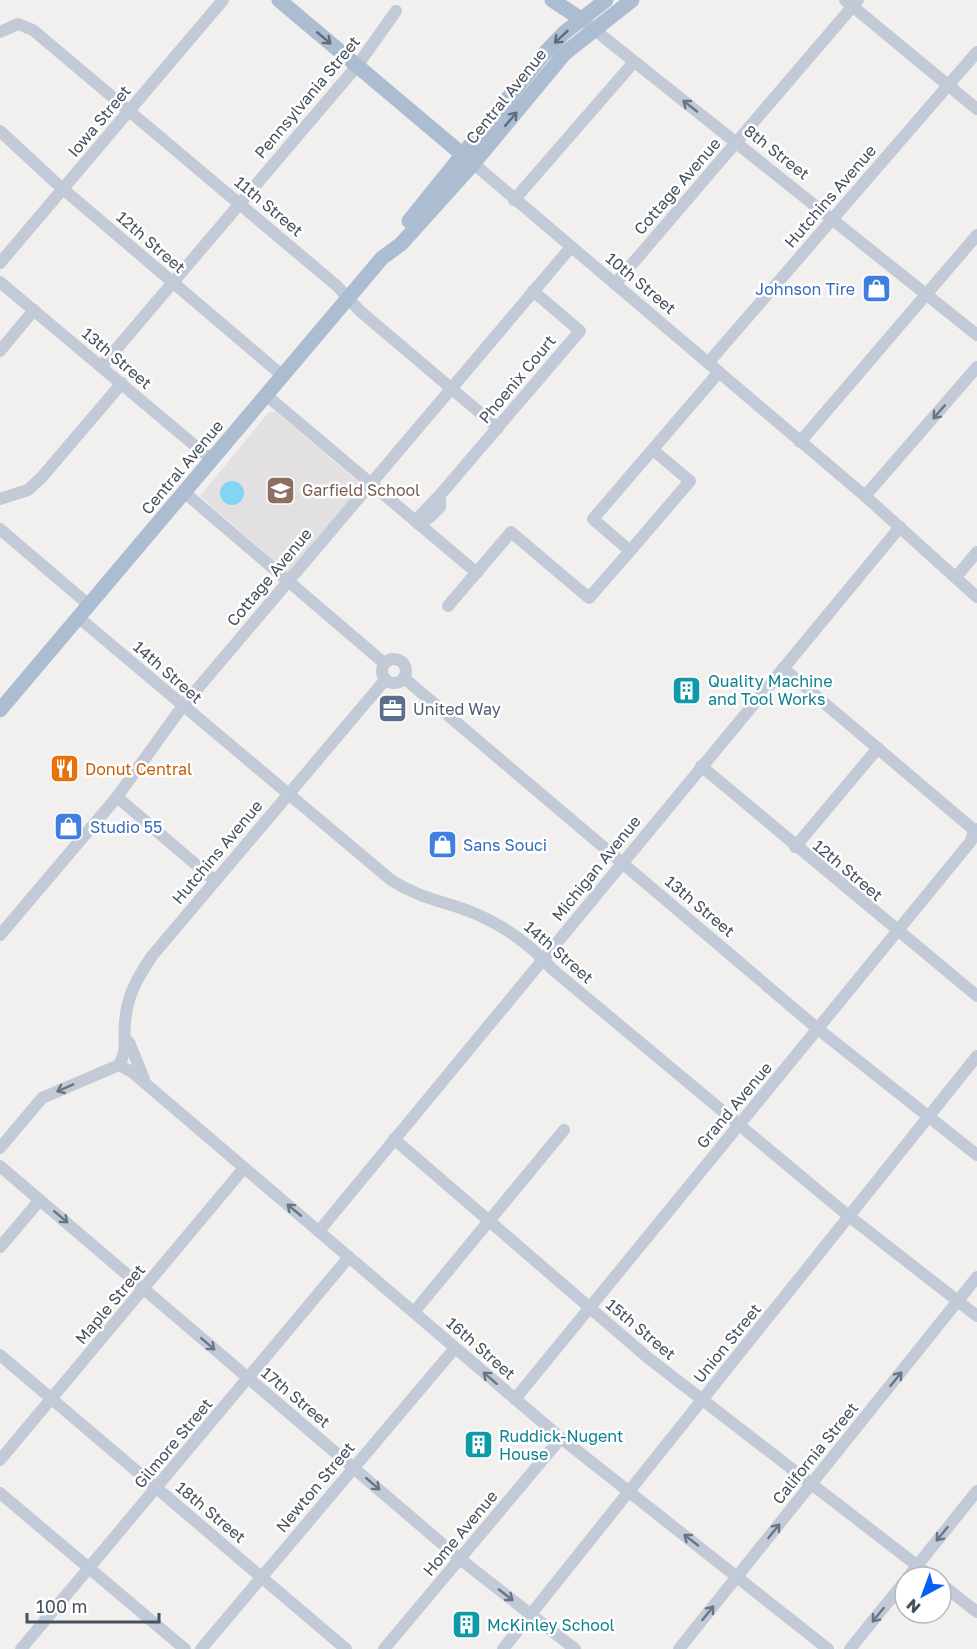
<svg xmlns="http://www.w3.org/2000/svg" width="977" height="1649" viewBox="0 0 977 1649" font-family="'Golos Text',sans-serif">
	<rect width="100%" height="100%" fill="#f2efef"/>
	<!-- education -->
	<path fill="#e3e0e1" d="M269,412H276L362,485L288,573L200,496Z"/>
	<!-- water -->
	<circle fill="#82d5f5" cx="232" cy="493" r="12"/>
	<g fill="none" stroke-linecap="round" stroke-linejoin="round">
		<!-- minor -->
		<g stroke="#c1cad6" stroke-width="12">
			<path d="M845,0L977,109"/>
			<path d="M581,19L977,335"/>
			<path d="M0,32L18,24L33,30L337,286L360,311L498,428"/>
			<path d="M0,131L56,183L283,376"/>
			<path d="M468,159L865,496L977,597"/>
			<path d="M514,200L634,62"/>
			<path d="M0,263L223,0"/>
			<path d="M0,282L212,460"/>
			<path d="M615,284L858,0"/>
			<path d="M0,351L34,310"/>
			<path d="M708,363L977,52"/>
			<path d="M101,367L357,66L396,11"/>
			<path d="M266,395L477,573"/>
			<path d="M800,442L977,235"/>
			<path d="M653,450L690,481L630,551L593,519L719,372"/>
			<path d="M184,492L384,663"/>
			<path d="M440,495L580,331L533,291"/>
			<path d="M865,496L977,367"/>
			<path d="M0,499L28,490L42,477L122,383"/>
			<path d="M415,521L440,495V507L430,517L418,524"/>
			<path d="M0,529L89,605"/>
			<path d="M956,577L977,552"/>
			<path d="M448,606L511,532L589,598L630,551"/>
			<path d="M78,617L391,880C419,898 439,900 469,911C501,924 529,942 552,969L845,1213L977,1316"/>
			<circle cx="394" cy="671" r="12"/>
			<path d="M783,668L974,830L977,829"/>
			<path d="M404,678L818,1029L977,1155"/>
			<path d="M701,766L977,996"/>
			<path d="M117,797L215,881"/>
			<path d="M795,847L878,748"/>
			<path d="M0,935L117,797L182,707L571,247"/>
			<path d="M129,1042L144,1079"/>
			<path d="M119,1065L132,1072L561,1438L828,1649"/>
			<path d="M119,1065C128,1048 123,1042 125,1024C126,998 137,978 152,956L385,680"/>
			<path d="M394,1139L647,1357L932,1577"/>
			<path d="M0,1148L42,1098L119,1065"/>
			<path d="M0,1166L460,1559L575,1649"/>
			<path d="M319,1231L900,527"/>
			<path d="M0,1247L40,1200"/>
			<path d="M414,1312L564,1130"/>
			<path d="M0,1355L346,1649"/>
			<path d="M515,1399L971,841L974,830"/>
			<path d="M0,1460L244,1168"/>
			<path d="M0,1493L185,1649"/>
			<path d="M908,1577L977,1491"/>
			<path d="M941,1584L977,1612"/>
			<path d="M21,1649L349,1257"/>
			<path d="M201,1649L455,1348"/>
			<path d="M384,1649L561,1438"/>
			<path d="M503,1649L977,1056"/>
			<path d="M679,1649L977,1277"/>
			<path d="M850,1649L905,1581"/>
		</g>
		<!-- major -->
		<g stroke="#acbcd1" stroke-width="15">
			<path d="M279,0L463,155"/>
			<path d="M552,0L581,19"/>
			<path d="M409,221L542,56L564,33L606,0"/>
			<path d="M0,710L382,258L401,244L473,164L565,53L632,0"/>
		</g>
	</g>
	<!-- one-way arrows -->
	<defs><path id="oneway-shaft" d="M-6 0H5M1.5-3L5.5 0L1.5 3" fill="none" stroke-width="1.6" stroke-linecap="round" stroke-linejoin="round" transform="scale(1.5)"/></defs>
	<g stroke="#5f6c7c">
		<use href="#oneway-shaft" transform="translate(561 37) rotate(137)"/>
		<use href="#oneway-shaft" transform="translate(324 38) rotate(40)"/>
		<use href="#oneway-shaft" transform="translate(511 119) rotate(-50)"/>
	</g>
	<g stroke="#6a7583">
		<use href="#oneway-shaft" transform="translate(690 106) rotate(-142)"/>
		<use href="#oneway-shaft" transform="translate(939 412) rotate(131)"/>
		<use href="#oneway-shaft" transform="translate(65 1088) rotate(156)"/>
		<use href="#oneway-shaft" transform="translate(294 1210) rotate(-140)"/>
		<use href="#oneway-shaft" transform="translate(61 1217) rotate(41)"/>
		<use href="#oneway-shaft" transform="translate(208 1344) rotate(41)"/>
		<use href="#oneway-shaft" transform="translate(490 1378) rotate(-139)"/>
		<use href="#oneway-shaft" transform="translate(896 1379) rotate(-51)"/>
		<use href="#oneway-shaft" transform="translate(373 1484) rotate(41)"/>
		<use href="#oneway-shaft" transform="translate(774 1531) rotate(-51)"/>
		<use href="#oneway-shaft" transform="translate(942 1534) rotate(129)"/>
		<use href="#oneway-shaft" transform="translate(691 1540) rotate(-142)"/>
		<use href="#oneway-shaft" transform="translate(506 1595) rotate(38)"/>
		<use href="#oneway-shaft" transform="translate(708 1613) rotate(-51)"/>
		<use href="#oneway-shaft" transform="translate(878 1615) rotate(129)"/>
	</g>
	<!-- icons -->
	<defs>
		<symbol id="shop-square" viewBox="-11 -11 22 22"><rect x="-9" y="-9" width="18" height="18" rx="4" fill="#3f7fe0" stroke="#fff"/><path d="M-5-2.5h2.3a2.7 3.5 0 0 1 5.4 0H5L5.5 6h-11ZM-1.5-2.5h3a1.5 2.3 0 0 0-3 0Z" fill="#fff"/></symbol>
		<symbol id="school-square" viewBox="-11 -11 22 22"><rect x="-9" y="-9" width="18" height="18" rx="4" fill="#8d6e63" stroke="#fff"/><path d="M0-5L7-2L0 1L-7-2ZM-4 1L0 2.5L4 1V4Q0 6-4 4Z" fill="#fff"/></symbol>
		<symbol id="building-square" viewBox="-11 -11 22 22"><rect x="-9" y="-9" width="18" height="18" rx="4" fill="#0f9aa8" stroke="#fff"/><path d="M-4-6H4V6H1V3H-1V6H-4ZM-2.5-4.3h1.7v1.8h-1.7ZM.8-4.3h1.7v1.8H.8ZM-2.5-1h1.7V.8h-1.7ZM.8-1h1.7V.8H.8Z" fill="#fff"/></symbol>
		<symbol id="office-square" viewBox="-11 -11 22 22"><rect x="-9" y="-9" width="18" height="18" rx="4" fill="#5c6f8a" stroke="#fff"/><path d="M-6-3h4V-5.5h4V-3h4V5H-6ZM-1-4.5V-3h2v-1.5ZM-6 0V1H6V0Z" fill="#fff"/></symbol>
		<symbol id="restaurant-square" viewBox="-11 -11 22 22"><rect x="-9" y="-9" width="18" height="18" rx="4" fill="#e8710a" stroke="#fff"/><path d="M-5-6h1v4h1v-4h1v4h1v-4h1v5L-1.5 .5V6h-2V.5L-5-1ZM5-6V6H3V1.5H1.5Q1.5-4 5-6Z" fill="#fff"/></symbol>
	</defs>
	<g fill-rule="evenodd">
		<use href="#shop-square" x="860" y="272" width="33" height="33"/>
		<use href="#school-square" x="264" y="474" width="33" height="33"/>
		<use href="#building-square" x="670" y="674" width="33" height="33"/>
		<use href="#office-square" x="376" y="692" width="33" height="33"/>
		<use href="#restaurant-square" x="48" y="752" width="33" height="33"/>
		<use href="#shop-square" x="52" y="810" width="33" height="33"/>
		<use href="#shop-square" x="426" y="828" width="33" height="33"/>
		<use href="#building-square" x="462" y="1428" width="33" height="33"/>
		<use href="#building-square" x="450" y="1608" width="33" height="33"/>
	</g>
	<g text-anchor="middle" dominant-baseline="central" stroke-width="5" stroke-linejoin="round" paint-order="stroke">
		<!-- street labels -->
		<g font-size="16" fill="#45515f" stroke="#fff">
			<text transform="translate(506 96) rotate(-51)">Central Avenue</text>
			<text transform="translate(307 97) rotate(-50)">Pennsylvania Street</text>
			<text transform="translate(99 121) rotate(-50)">Iowa Street</text>
			<text transform="translate(777 152) rotate(38)">8th Street</text>
			<text transform="translate(677 186) rotate(-49)">Cottage Avenue</text>
			<text transform="translate(830 196) rotate(-49)">Hutchins Avenue</text>
			<text transform="translate(269 206) rotate(40)">11th Street</text>
			<text transform="translate(151 242) rotate(41)">12th Street</text>
			<text transform="translate(641 283) rotate(40)">10th Street</text>
			<text transform="translate(117 358) rotate(40)">13th Street</text>
			<text transform="translate(517 379) rotate(-50)">Phoenix Court</text>
			<text transform="translate(182 467) rotate(-50)">Central Avenue</text>
			<text transform="translate(269 577) rotate(-50)">Cottage Avenue</text>
			<text transform="translate(168 672) rotate(41)">14th Street</text>
			<text transform="translate(217 852) rotate(-50)">Hutchins Avenue</text>
			<text transform="translate(596 868) rotate(-51)">Michigan Avenue</text>
			<text transform="translate(848 870) rotate(40)">12th Street</text>
			<text transform="translate(700 906) rotate(40)">13th Street</text>
			<text transform="translate(559 952) rotate(41)">14th Street</text>
			<text transform="translate(734 1105) rotate(-50)">Grand Avenue</text>
			<text transform="translate(110 1304) rotate(-50)">Maple Street</text>
			<text transform="translate(641 1329) rotate(40)">15th Street</text>
			<text transform="translate(727 1343) rotate(-51)">Union Street</text>
			<text transform="translate(481 1348) rotate(41)">16th Street</text>
			<text transform="translate(296 1397) rotate(40)">17th Street</text>
			<text transform="translate(173 1443) rotate(-50)">Gilmore Street</text>
			<text transform="translate(815 1453) rotate(-51)">California Street</text>
			<text transform="translate(315 1487) rotate(-50)">Newton Street</text>
			<text transform="translate(211 1512) rotate(40)">18th Street</text>
			<text transform="translate(460 1533) rotate(-50)">Home Avenue</text>
		</g>
		<!-- shop labels -->
		<g font-size="16" fill="#366cbe" stroke="#fff" text-anchor="start">
			<text x="855" y="289" text-anchor="end">Johnson Tire</text>
			<text x="90" y="827">Studio 55</text>
			<text x="463" y="845">Sans Souci</text>
		</g>
		<!-- education labels -->
		<g font-size="16" fill="#785e54" stroke="#fff" text-anchor="start">
			<text x="302" y="490">Garfield School</text>
		</g>
		<!-- culture labels -->
		<g font-size="16" fill="#0d838f" stroke="#fff" text-anchor="start">
			<text x="708" y="681">Quality Machine<tspan x="708" dy="18">and Tool Works</tspan></text>
			<text x="499" y="1436">Ruddick-Nugent<tspan x="499" dy="18">House</tspan></text>
			<text x="487" y="1625">McKinley School</text>
		</g>
		<!-- service labels -->
		<g font-size="16" fill="#4e5e75" stroke="#fff" text-anchor="start">
			<text x="413" y="709">United Way</text>
		</g>
		<!-- food labels -->
		<g font-size="16" fill="#c56008" stroke="#fff" text-anchor="start">
			<text x="85" y="769">Donut Central</text>
		</g>
	</g>
	<!-- north arrow -->
	<g transform="translate(923 1595) rotate(221)"><circle r="28" fill="#ffffff" stroke="#b5b9bf" stroke-width="1.5"/>
	<path d="M0-4.5L10 22L0 15L-10 22Z" fill="#075ff4"/>
	<text y="-9" font-size="16" font-weight="bold" text-anchor="middle" fill="#45515f">N</text>
	</g>
	<!-- scale -->
	<path d="M27 1613v9h132v-9" fill="none" stroke="#45515f" stroke-width="3"/>
	<text x="36" y="1613" font-size="18" fill="#45515f" stroke="#ffffff" stroke-width="4.5" paint-order="stroke">100 m</text>
</svg>
